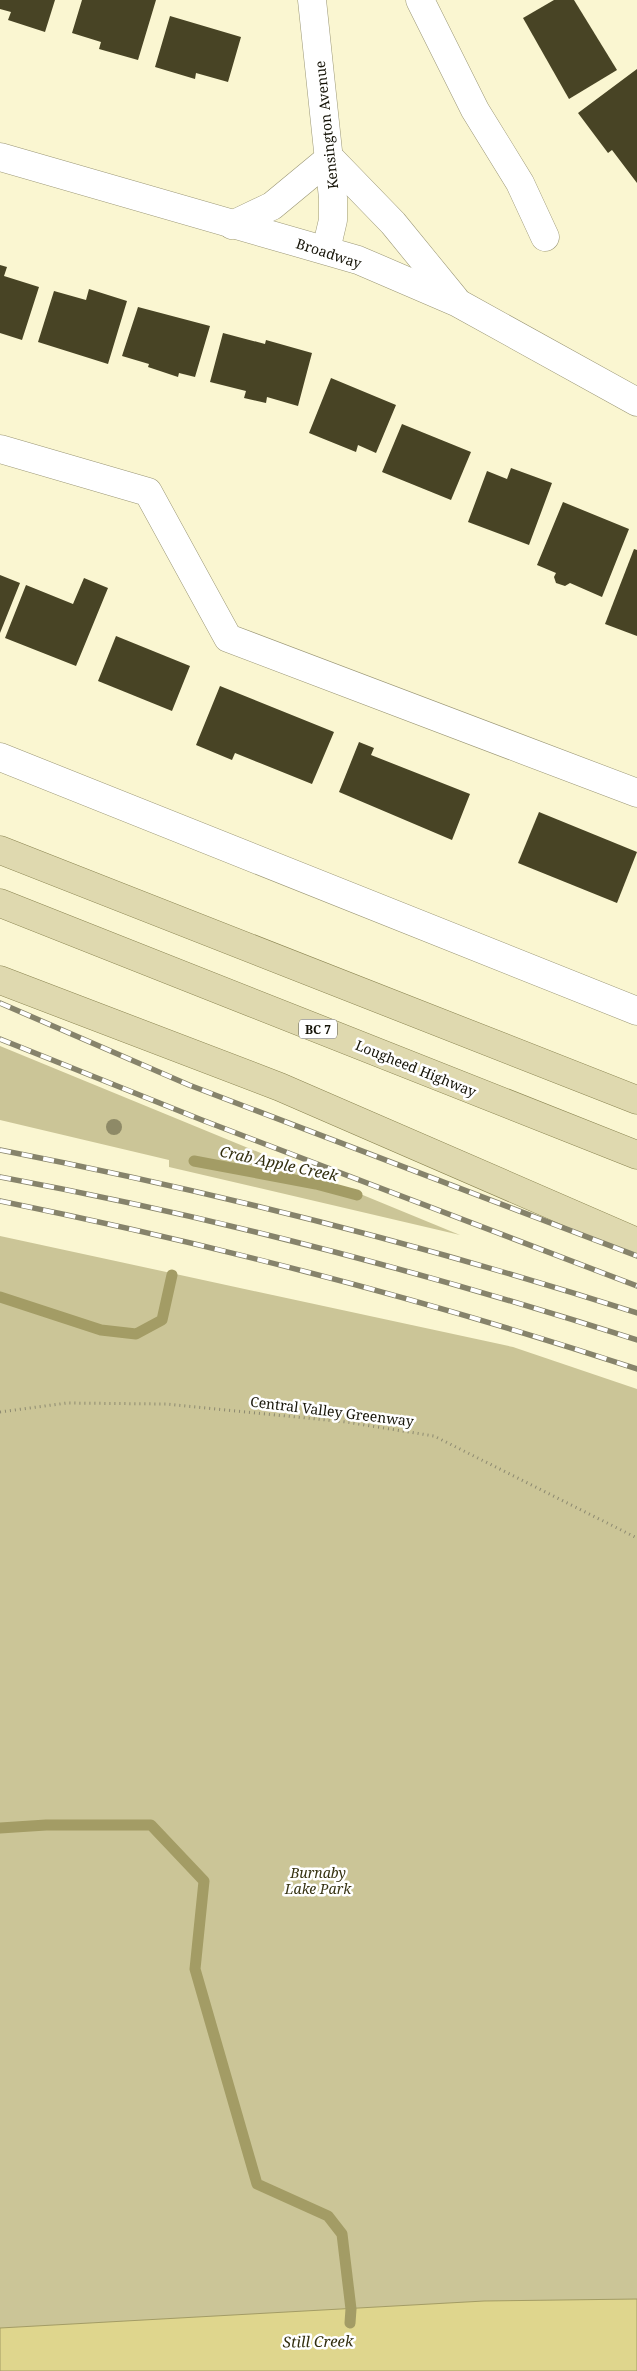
<svg xmlns="http://www.w3.org/2000/svg" width="637" height="2371" viewBox="0 0 637 2371" font-family="'Noto Serif',serif">
	<rect width="100%" height="100%" fill="#faf6d1"/>
	<!-- green -->
	<g fill="#cbc597">
		<path d="M0,1046L460,1235L169,1167V1160L0,1120Z"/>
		<path d="M0,1236L513,1347L637,1389V2371H0Z"/>
	</g>
	<!-- water -->
	<path fill="#dfd68d" stroke="#a39c65" d="M637,2299V2371H0V2328L484,2301Z"/>
	<g fill="none" stroke-linecap="round" stroke-linejoin="round">
		<!-- stream -->
		<g stroke="#a39c65" stroke-width="11">
			<path d="M194,1161L316,1184L357,1195"/>
			<path d="M0,1297L101,1330L136,1334L162,1320L172,1275"/>
			<path d="M0,1828L46,1825H151L204,1881L195,1969L257,2184L328,2216L342,2234L351,2309L350,2323"/>
		</g>
	</g>
	<!-- building -->
	<g fill="#484425">
		<path d="M0,0H55L45,32L8,20L11,12L0,9Z"/>
		<path d="M82,0H156L138,60L99,49L101,42L72,33Z"/>
		<path d="M554,0H574L617,70L569,99L523,18Z"/>
		<path d="M170,16L241,37L228,82L196,73L195,79L155,67Z"/>
		<path d="M637,69V183L612,150L608,153L578,113Z"/>
		<path d="M0,265L7,267L4,276L39,287L22,340L0,333Z"/>
		<path d="M89,289L127,301L108,364L38,342L54,291L86,300Z"/>
		<path d="M138,307L210,326L195,377L179,373L178,377L148,367L149,364L122,356Z"/>
		<path d="M223,333L265,344L266,340L312,353L298,406L267,397L266,403L244,398L246,391L210,382Z"/>
		<path d="M331,378L396,405L376,453L358,445L356,452L309,433Z"/>
		<path d="M402,424L471,452L451,500L382,472Z"/>
		<path d="M511,468L552,483L529,545L468,522L487,471L507,479Z"/>
		<path d="M563,502L629,529L602,597L570,583L565,586L556,583L554,577L556,573L537,565Z"/>
		<path d="M634,549L637,550V636L605,624Z"/>
		<path d="M0,575L20,583L0,633Z"/>
		<path d="M84,578L108,588L76,666L5,638L26,585L73,604Z"/>
		<path d="M116,636L190,666L172,711L98,681Z"/>
		<path d="M220,686L334,732L312,784L235,753L232,760L196,745Z"/>
		<path d="M359,742L374,748L371,755L470,794L452,840L339,792Z"/>
		<path d="M539,812L637,852L617,903L518,863Z"/>
	</g>
	<g fill="none" stroke-linecap="round" stroke-linejoin="round">
		<defs>
			<g id="minor">
				<path d="M312,0L333,198V220L326,250"/>
				<path d="M420,0L475,110L520,183L545,237"/>
				<path d="M0,157L358,260L458,303L637,402"/>
				<path d="M330,158L393,223L455,299"/>
				<path d="M232,225L272,206L330,158"/>
				<path d="M0,449L148,492L228,638L637,793"/>
				<path d="M0,757L637,1011"/>
			</g>
			<g id="major">
				<path d="M0,850L637,1100"/>
				<path d="M0,903L637,1155"/>
				<path d="M0,980L280,1087L637,1242"/>
			</g>
		</defs>
		<!-- minor casing -->
		<use href="#minor" stroke="#9a9675" stroke-width="29"/>
		<!-- major casing -->
		<use href="#major" stroke="#8a8451" stroke-width="29"/>
		<!-- path -->
		<path stroke="#8c8970" stroke-width="3" stroke-dasharray="1 4" stroke-linecap="butt" d="M0,1412L67,1403L166,1404L346,1422L434,1436L637,1538"/>
		<!-- minor -->
		<use href="#minor" stroke="#fff" stroke-width="28"/>
		<!-- major -->
		<use href="#major" stroke="#dfd9af" stroke-width="28"/>
		<defs>
			<g id="rail">
				<path d="M0,1003L189,1085L637,1256"/>
				<path d="M0,1039L202,1120L637,1286"/>
				<path d="M0,1150C216,1192 428,1246 637,1313"/>
				<path d="M0,1177C216,1217 428,1273 637,1340"/>
				<path d="M0,1201C216,1245 428,1300 637,1369"/>
			</g>
		</defs>
		<!-- rail casing -->
		<use href="#rail" stroke="#86836b" stroke-width="5.5"/>
		<!-- rail -->
		<use href="#rail" stroke="#fff" stroke-width="4" stroke-dasharray="11" stroke-linecap="butt"/>
	</g>
	<!-- trees -->
	<circle fill="#8e8a67" cx="114" cy="1127" r="8"/>
	<g text-anchor="middle" dominant-baseline="central" stroke-width="5" stroke-linejoin="round" paint-order="stroke">
		<!-- shield labels -->
		<rect fill="#fff" stroke="#5c5a52" stroke-width="1" x="299" y="1019.5" width="38" height="19" rx="4"/>
		<g font-size="12" font-weight="bold" fill="#161408">
			<text x="318" y="1029">BC 7</text>
		</g>
		<!-- street labels -->
		<g font-size="14" fill="#161408" stroke="#fff">
			<text transform="translate(326 125) rotate(-96)">Kensington Avenue</text>
			<text transform="translate(329 253) rotate(18)">Broadway</text>
			<text transform="translate(416 1068) rotate(22)">Lougheed Highway</text>
			<text transform="translate(332 1411) rotate(7)">Central Valley Greenway</text>
		</g>
		<!-- park labels -->
		<g font-size="14" font-style="italic" fill="#363211" stroke="#fff">
			<text x="318" y="1872">Burnaby<tspan x="318" dy="16">Lake Park</tspan></text>
		</g>
		<!-- water labels -->
		<g font-size="15" font-style="italic" fill="#322e0e" stroke="#fff">
			<text transform="translate(279 1163) rotate(12)">Crab Apple Creek</text>
			<text transform="translate(318 2341) rotate(-1)">Still Creek</text>
		</g>
	</g>
</svg>
